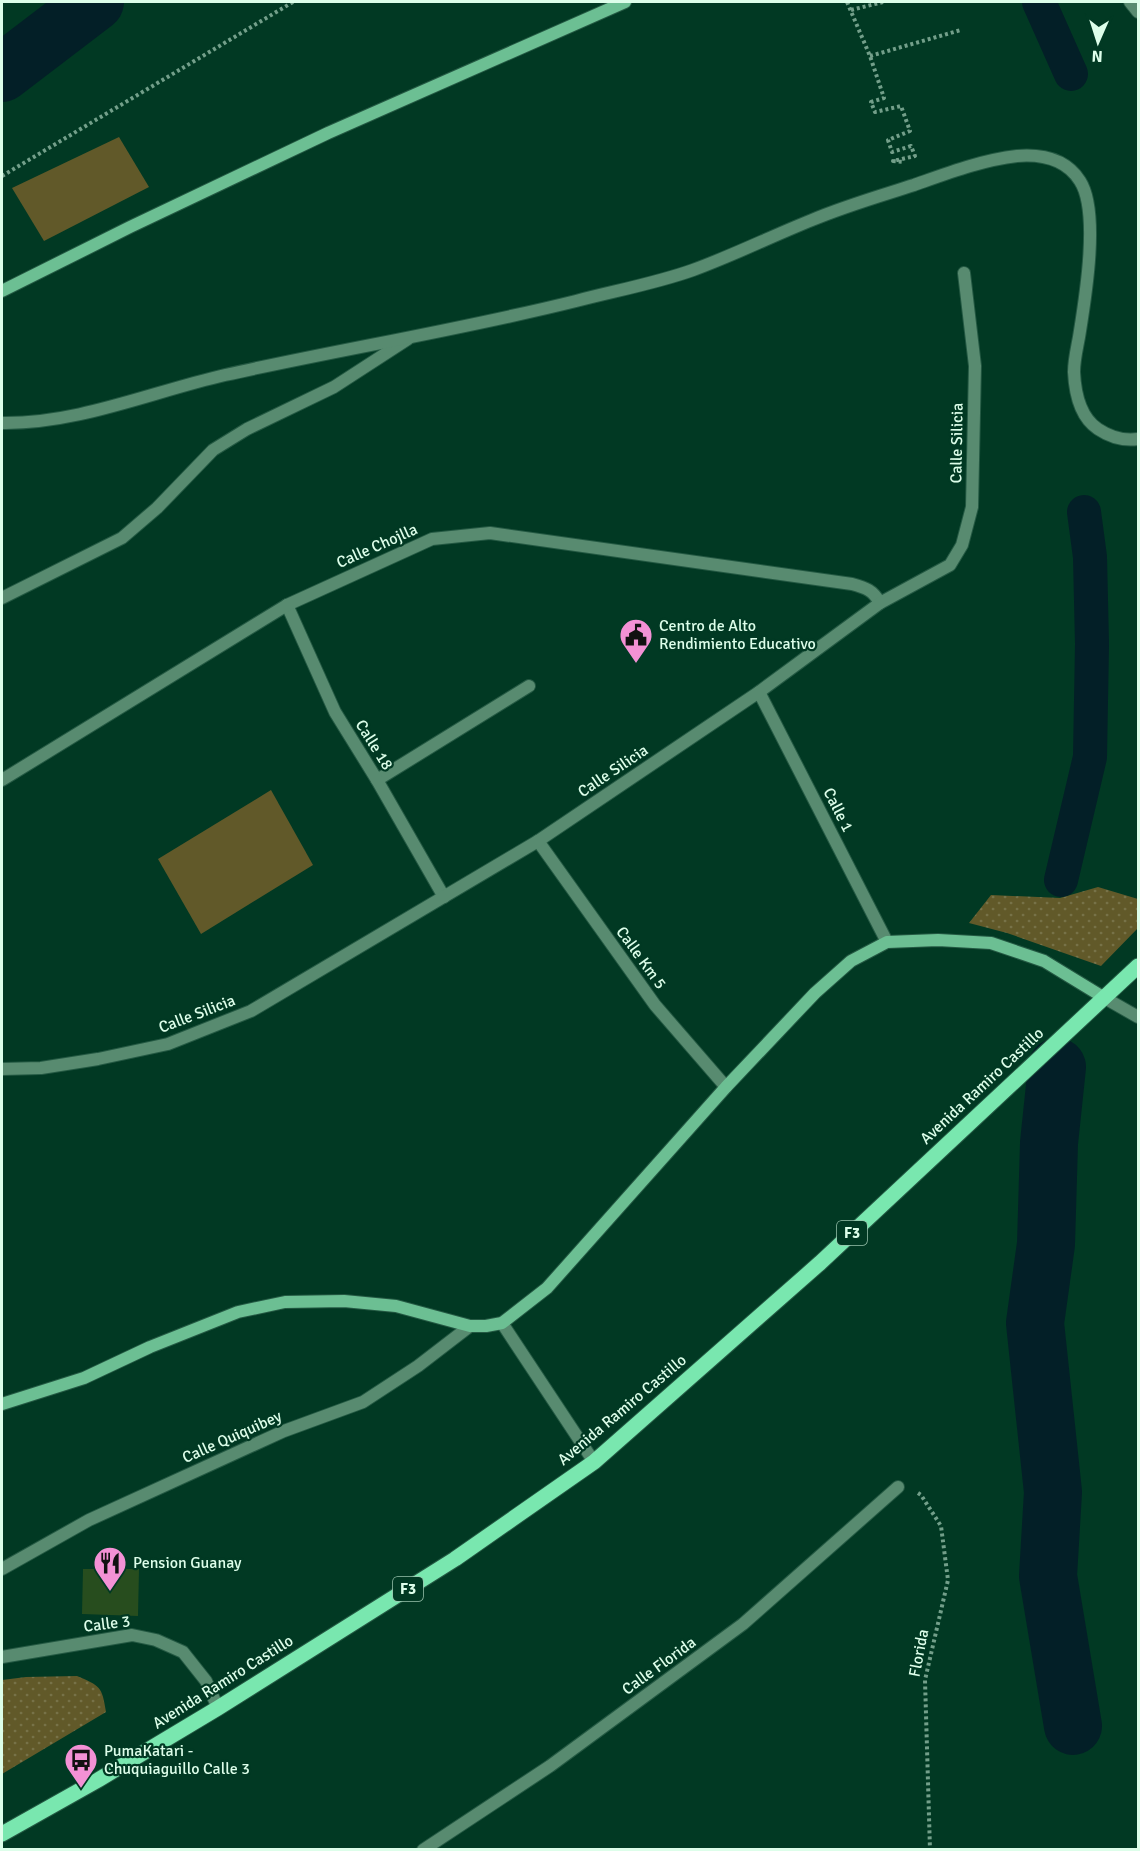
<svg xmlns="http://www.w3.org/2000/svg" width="1140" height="1851" viewBox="0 0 1140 1851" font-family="Signika,sans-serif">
	<defs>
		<pattern id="park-dots" width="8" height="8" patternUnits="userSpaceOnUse" patternTransform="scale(1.5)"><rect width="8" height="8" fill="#615929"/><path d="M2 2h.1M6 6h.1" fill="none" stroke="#777248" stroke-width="1.8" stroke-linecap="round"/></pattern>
	</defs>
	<rect width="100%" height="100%" fill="#013923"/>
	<!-- grass -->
	<g fill="#615929">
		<path d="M119,137L149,187L44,241L12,188Z"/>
		<path d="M271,790L313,865L201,934L158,859Z"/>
	</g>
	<!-- park -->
	<g fill="url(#park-dots)">
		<path d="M1098,887L1138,899V928L1101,966L1007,933L969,923L991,895L1060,898Z"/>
		<path d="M77,1676C100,1686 102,1686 106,1712L2,1774V1680L26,1677Z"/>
	</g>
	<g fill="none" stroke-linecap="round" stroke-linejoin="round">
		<!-- canal -->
		<g stroke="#031f27" stroke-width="34">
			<path d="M1039,2L1071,74"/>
			<path d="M1061,880L1090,757L1092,644L1090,557L1084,512"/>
		</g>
		<!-- river -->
		<g stroke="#031f27" stroke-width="58">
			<path d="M2,73L95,2"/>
			<path d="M1057,1067L1049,1143L1046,1244L1035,1323L1053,1492L1048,1576L1073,1726"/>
		</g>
	</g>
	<!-- building -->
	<path fill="#274d1e" d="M83,1569H139L138,1616L82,1614Z"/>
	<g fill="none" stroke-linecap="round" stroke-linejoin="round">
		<defs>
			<g id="lane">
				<path d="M2,598L122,538L157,508L213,450L247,429L334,387L408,339"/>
				<path d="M377,780L529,686"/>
			</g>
			<g id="street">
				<path d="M1130,2L1138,12"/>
				<path d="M2,423C78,424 151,392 225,375C341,349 460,330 576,301C614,291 657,283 693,270C734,255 772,236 812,220C845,206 880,196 914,185C948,173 982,160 1017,156C1042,154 1066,159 1080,181C1100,212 1085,300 1079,337C1077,348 1074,360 1074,372C1075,393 1080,417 1098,429C1110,437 1124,441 1138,439"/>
				<path d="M287,605L335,712L377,780L444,897"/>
				<path d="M759,692L887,942"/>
				<path d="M2,780L287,605L432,539L490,533L852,584C866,588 873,590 880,603"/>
				<path d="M538,841L655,1005L726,1087"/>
				<path d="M1103,997L1138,1017"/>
				<path d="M2,1069L41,1068L98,1059L168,1044L251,1011L538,841L759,692L880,603L950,565L962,545L972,507L975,366L964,273"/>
				<path d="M502,1323L594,1462"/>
				<path d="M2,1569L89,1520L284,1431L363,1402L418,1366L470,1326"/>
				<path d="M2,1657L132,1635L156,1640L183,1652L206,1681L218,1708"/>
				<path d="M423,1850L550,1766L743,1624L898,1487"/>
			</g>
			<g id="secondary">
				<path d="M2,291L130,227L328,133L625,2"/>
				<path d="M2,1404L84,1378L150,1347L238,1312L285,1302L344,1301L396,1306L470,1326H486L502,1323L547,1288L726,1087L815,993L851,961L887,942L938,940L991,943L1044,961L1103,997"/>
			</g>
			<path id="primary" d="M2,1834L98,1780L218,1708L455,1559L594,1462L820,1263L1138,966"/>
		</defs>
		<!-- lane casing -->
		<use href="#lane" stroke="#245943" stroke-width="14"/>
		<!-- street casing -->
		<use href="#street" stroke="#245943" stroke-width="14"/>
		<!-- secondary casing -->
		<use href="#secondary" stroke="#245943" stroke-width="14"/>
		<!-- primary casing -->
		<use href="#primary" stroke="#245943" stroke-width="17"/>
		<!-- path -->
		<g stroke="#739f8a" stroke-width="4" stroke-dasharray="3 3" stroke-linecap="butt">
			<path d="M847,2L870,56L884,98L871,102L875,112L901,106L910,131L888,140L892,152L911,146L915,156L893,161L904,162"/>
			<path d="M851,10L883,2"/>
			<path d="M870,56L961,30"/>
			<path d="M2,176L293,2"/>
			<path d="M918,1493L921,1495L941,1526L948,1580L925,1680L930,1850"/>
		</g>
		<!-- lane -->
		<use href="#lane" stroke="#588b70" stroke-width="12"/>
		<!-- street -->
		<use href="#street" stroke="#588b70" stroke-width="12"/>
		<!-- secondary -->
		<use href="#secondary" stroke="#6cbf93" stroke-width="12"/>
		<!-- primary -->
		<use href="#primary" stroke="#79e7af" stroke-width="15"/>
	</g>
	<!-- icons -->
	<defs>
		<symbol id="civic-pin" viewBox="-11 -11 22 30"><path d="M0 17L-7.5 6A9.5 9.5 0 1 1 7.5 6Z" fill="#f391d5" stroke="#013923"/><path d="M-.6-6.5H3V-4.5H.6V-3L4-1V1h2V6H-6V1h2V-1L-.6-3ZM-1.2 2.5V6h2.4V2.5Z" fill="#111"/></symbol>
		<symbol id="restaurant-pin" viewBox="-11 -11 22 30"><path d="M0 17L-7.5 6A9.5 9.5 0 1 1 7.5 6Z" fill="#f391d5" stroke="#013923"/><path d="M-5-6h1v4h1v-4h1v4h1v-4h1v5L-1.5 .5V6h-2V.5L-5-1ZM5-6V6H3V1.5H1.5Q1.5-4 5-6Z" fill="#111"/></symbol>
		<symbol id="bus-pin" viewBox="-11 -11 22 30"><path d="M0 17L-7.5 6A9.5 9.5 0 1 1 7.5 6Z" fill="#f391d5" stroke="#013923"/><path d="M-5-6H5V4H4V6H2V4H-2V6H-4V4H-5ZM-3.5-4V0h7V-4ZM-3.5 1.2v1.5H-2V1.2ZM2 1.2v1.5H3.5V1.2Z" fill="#111"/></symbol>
	</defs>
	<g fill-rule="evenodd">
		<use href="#civic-pin" x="617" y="616" width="38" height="52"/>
		<use href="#restaurant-pin" x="91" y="1544" width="38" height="52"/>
		<use href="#bus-pin" x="62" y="1741" width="38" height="52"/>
	</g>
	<g text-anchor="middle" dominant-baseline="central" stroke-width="4.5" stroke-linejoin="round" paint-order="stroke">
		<!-- shield labels -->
		<g fill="#013923" stroke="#9bc3ae" stroke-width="1.5">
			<rect x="837" y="1221" width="30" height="24" rx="4.5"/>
			<rect x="393" y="1577" width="30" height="24" rx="4.5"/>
		</g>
		<g font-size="15" font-weight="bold" fill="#ddfeea">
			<text x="852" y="1233">F3</text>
			<text x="408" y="1589">F3</text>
		</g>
		<!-- street labels -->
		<g font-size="16" fill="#ddfeea" stroke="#013923">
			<text transform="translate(957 443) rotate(-89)">Calle Silicia</text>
			<text transform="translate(377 546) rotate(-24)">Calle Chojlla</text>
			<text transform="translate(374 745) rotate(58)">Calle 18</text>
			<text transform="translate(613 771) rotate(-34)">Calle Silicia</text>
			<text transform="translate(838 810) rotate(63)">Calle 1</text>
			<text transform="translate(641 958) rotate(54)">Calle Km 5</text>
			<text transform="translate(197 1014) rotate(-21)">Calle Silicia</text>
			<text transform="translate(982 1086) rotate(-43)">Avenida Ramiro Castillo</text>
			<text transform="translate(622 1410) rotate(-40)">Avenida Ramiro Castillo</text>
			<text transform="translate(232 1437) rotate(-24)">Calle Quiquibey</text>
			<text transform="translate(107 1624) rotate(-7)">Calle 3</text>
			<text transform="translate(919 1653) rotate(-79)">Florida</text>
			<text transform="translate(659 1666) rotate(-36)">Calle Florida</text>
			<text transform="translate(223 1682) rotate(-32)">Avenida Ramiro Castillo</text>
		</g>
		<!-- poi labels -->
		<g font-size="16" fill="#ddfeea" stroke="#013923" text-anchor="start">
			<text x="659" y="626">Centro de Alto<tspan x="659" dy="18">Rendimiento Educativo</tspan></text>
			<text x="133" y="1563">Pension Guanay</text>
			<text x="104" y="1751">PumaKatari -<tspan x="104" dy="18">Chuquiaguillo Calle 3</tspan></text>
		</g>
	</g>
	<!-- border -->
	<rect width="1140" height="1851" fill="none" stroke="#ddfeea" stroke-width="6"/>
	<!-- north arrow -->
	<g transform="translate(1098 42) rotate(183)" stroke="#013923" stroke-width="4.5" paint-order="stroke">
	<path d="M0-4.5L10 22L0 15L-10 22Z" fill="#ddfeea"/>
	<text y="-9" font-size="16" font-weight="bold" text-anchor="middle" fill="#ddfeea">N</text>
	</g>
</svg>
